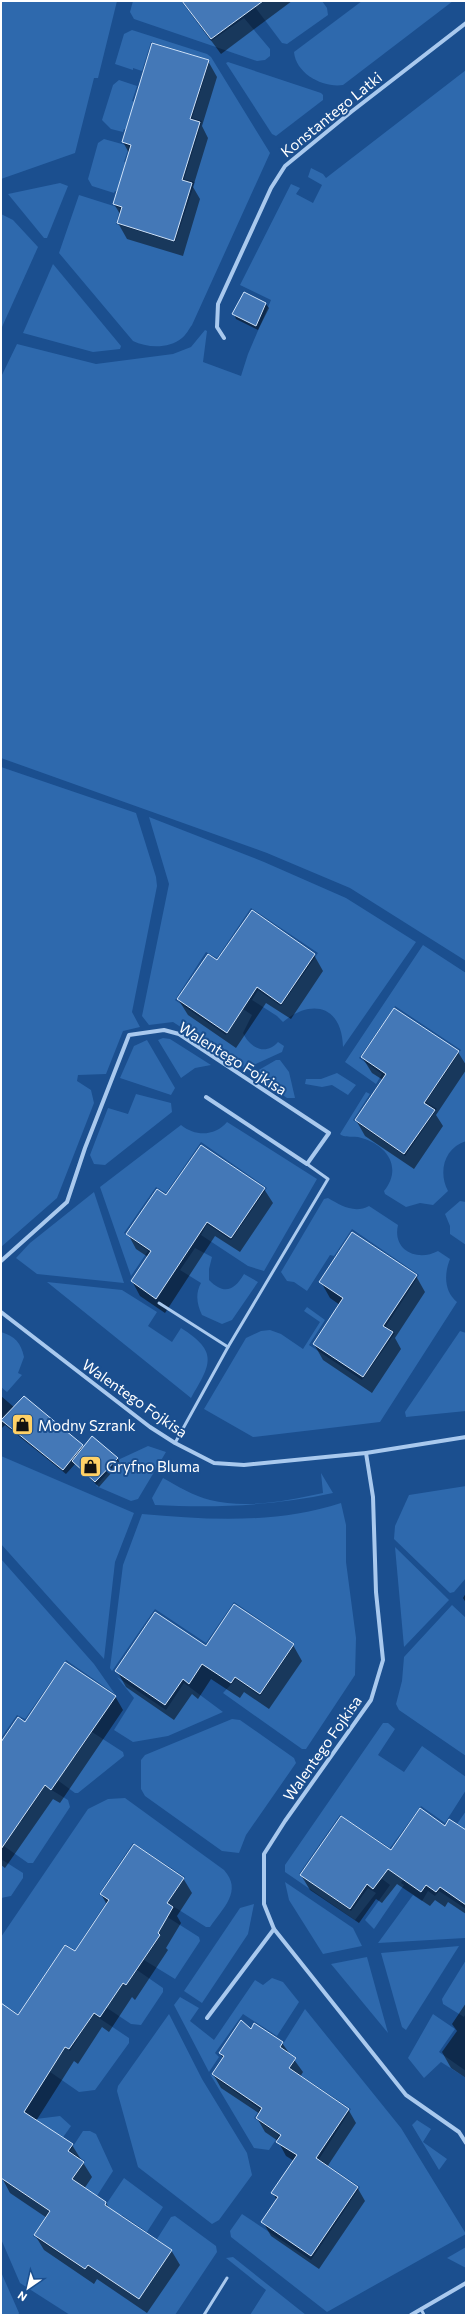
<svg xmlns="http://www.w3.org/2000/svg" width="467" height="2316" viewBox="0 0 467 2316" font-family="Commissioner,sans-serif">
	<rect width="100%" height="100%" fill="#1b4f8f"/>
	<!-- green -->
	<g fill="#2e69ad">
		<path d="M1,1H117L98,78H94L75,153L1,179Z"/>
		<path d="M133,1H181L211,41L244,18L270,49V56L265,60L257,61L134,19L130,12Z"/>
		<path d="M264,1H322L327,8L328,15L287,44L282,43L255,7Z"/>
		<path d="M362,1H453L343,85C323,88 296,74 294,52Z"/>
		<path d="M132,30L207,54L211,57L270,153L192,325C189,329 186,335 182,338C169,349 147,348 133,341L59,253L79,195L120,208L116,224L175,242L195,182L184,179L202,121L192,118L210,60L151,42L142,71L133,68V70L115,64L124,34Z"/>
		<path d="M228,62L321,93L323,95V100L276,136L272,134L226,63Z"/>
		<path d="M466,70V961L350,888L267,853L1,758V377L17,344L96,364L173,354L191,347L205,330L207,331L203,362L241,376L248,354L271,300L240,285L291,184L300,188L296,194L313,203L322,185L308,177L311,168L323,174L326,178Z"/>
		<path d="M119,80L137,86L132,101L142,104L133,131L124,129L123,132L111,129L102,120L113,85Z"/>
		<path d="M104,139L129,146L124,162L134,166L125,194L115,191L114,193L92,186L88,179L98,143Z"/>
		<path d="M60,183L68,186L47,238H44L8,194Z"/>
		<path d="M1,214L13,220L38,247L2,327Z"/>
		<path d="M53,264L121,346L120,349L93,352L23,333Z"/>
		<path d="M1,767L136,813L156,877L157,886L132,1012L140,1027L123,1031L106,1074L78,1075L77,1081L91,1090L94,1103L57,1198L1,1247Z"/>
		<path d="M149,817L264,862L346,898L416,942L343,1047C342,1006 312,998 283,1022L277,1016L252,1000L258,990L281,1006L318,953L251,908L217,958L206,952L175,1000L226,1035L243,1009L252,1015L243,1033C250,1048 266,1056 278,1042L284,1046L282,1052L245,1069L173,1022L149,1025L142,1016L169,884Z"/>
		<path d="M423,945L466,973V1141C444,1148 438,1172 448,1191L433,1205L420,1203L406,1207L385,1194L384,1191C404,1166 385,1143 358,1137C352,1136 344,1138 340,1134L366,1092L370,1094L353,1120L405,1156L437,1109L426,1102L461,1050L395,1006L359,1058L382,1074L376,1084L345,1062Z"/>
		<path d="M163,1038L170,1039L211,1065L195,1068L181,1078L158,1040Z"/>
		<path d="M147,1040L175,1088L171,1095L120,1078L134,1046Z"/>
		<path d="M276,1060H280L289,1072L295,1098H287L252,1074Z"/>
		<path d="M337,1073L356,1085L348,1095L332,1085L322,1087L305,1084L306,1079H321Z"/>
		<path d="M136,1094L171,1103L172,1112L105,1165L94,1164L90,1155L108,1108L128,1114Z"/>
		<path d="M227,1122L317,1179L264,1271L248,1266L201,1235L207,1224L231,1240L267,1188L201,1142L166,1193L156,1187L124,1233L148,1251L131,1276L100,1187L181,1125C196,1137 215,1136 227,1122Z"/>
		<path d="M94,1192L124,1283L37,1274L16,1258L30,1243Z"/>
		<path d="M328,1198C340,1205 354,1214 369,1206L398,1225C392,1251 418,1262 438,1251L450,1259C444,1274 444,1291 457,1302L380,1422L253,1437L204,1409L246,1338L261,1331L270,1330L281,1334L303,1349L320,1322L304,1311L307,1307L325,1320L309,1345L362,1380L395,1333L386,1326L419,1275L352,1229L334,1256L330,1255L307,1291L294,1282L287,1281L281,1272L324,1199Z"/>
		<path d="M460,1201L466,1202V1245L450,1234V1226L445,1214Z"/>
		<path d="M195,1248L212,1257L209,1269V1280C224,1295 234,1291 244,1274L258,1282L232,1320L222,1324L202,1315C197,1304 195,1294 201,1283L180,1270Z"/>
		<path d="M47,1282L122,1290L157,1312L148,1326L172,1342L181,1328C219,1352 211,1364 191,1398Z"/>
		<path d="M460,1331L466,1333V1411L406,1417L405,1412Z"/>
		<path d="M1,1332C15,1336 21,1343 24,1357L18,1373L22,1375L7,1392L1,1387Z"/>
		<path d="M148,1446L166,1452L138,1499L131,1501L96,1486L120,1459Z"/>
		<path d="M1,1456L134,1513L115,1562L104,1659L1,1544Z"/>
		<path d="M321,1473L333,1493C273,1506 216,1508 155,1505L152,1498L163,1478C177,1486 194,1496 210,1500C246,1509 287,1501 323,1493Z"/>
		<path d="M466,1486V1578L454,1592L450,1593L394,1539L395,1526L409,1495Z"/>
		<path d="M341,1503L346,1525V1562L356,1638L355,1675L306,1749H302L223,1693L236,1679L260,1696L295,1644L234,1602L206,1643L155,1609L112,1671L110,1668L123,1565L142,1514C208,1520 277,1524 341,1503Z"/>
		<path d="M395,1547L449,1600L404,1647Z"/>
		<path d="M1,1559L94,1664L115,1694L66,1660L25,1719L17,1715L1,1738Z"/>
		<path d="M452,1605L466,1618V1756L399,1710L396,1704L402,1681L404,1657Z"/>
		<path d="M117,1677L166,1710L184,1683L223,1712L168,1736L133,1742L114,1730L134,1698Z"/>
		<path d="M232,1719L240,1720L294,1758L296,1763L246,1835L239,1853L222,1851L145,1796L141,1789V1760L145,1755Z"/>
		<path d="M383,1723H388L395,1729L378,1755L404,1772L422,1746L466,1777V1790L445,1823L421,1806L390,1848L340,1815L299,1874L351,1911L368,1888L376,1893L355,1920L285,1872V1865Z"/>
		<path d="M92,1732L123,1752L124,1756L78,1793H75L52,1776L69,1753L75,1757Z"/>
		<path d="M45,1786L68,1800L70,1807L33,1863H28L1,1844L14,1817L22,1821Z"/>
		<path d="M125,1798L224,1870C243,1891 223,1908 210,1927H206L168,1903L185,1877L133,1843L99,1894L107,1901L75,1950L65,1944L18,2014L9,2008L1,2020V1937L88,1809L108,1799Z"/>
		<path d="M466,1811V1839L455,1832L460,1825L457,1824Z"/>
		<path d="M1,1859L23,1873V1878L11,1896L1,1898Z"/>
		<path d="M386,1862L406,1875L401,1883L404,1885L374,1929L365,1920L390,1885L377,1875Z"/>
		<path d="M285,1882L353,1928L362,1946L323,1954L289,1900Z"/>
		<path d="M428,1891L435,1896L439,1891L466,1909L465,1938L378,1943L413,1895L422,1901Z"/>
		<path d="M254,1904L248,1934L202,2003L184,1991L240,1908Z"/>
		<path d="M161,1913L199,1937L200,1941L175,1979L144,1960L161,1935L151,1928Z"/>
		<path d="M459,1946L406,2030L402,2027L381,1953Z"/>
		<path d="M367,1957L388,2033L331,1964Z"/>
		<path d="M466,1960V2013L464,2017L443,2004L442,1999Z"/>
		<path d="M137,1970L163,1988V1992L141,2025L131,2024L101,2004L117,1980L126,1986Z"/>
		<path d="M272,1978L283,1982L299,2002L277,2036L243,2014L215,2053L219,2057L209,2072L174,2005L180,1997L199,2008L190,2021L214,2040L255,1980L263,1985Z"/>
		<path d="M305,2009L401,2128L466,2234L327,2312L231,2237L230,2231L242,2214L311,2260L360,2187L319,2159L351,2109L290,2068L297,2058L281,2047Z"/>
		<path d="M93,2014L129,2038V2043L95,2090L79,2092L43,2067L59,2044L70,2051Z"/>
		<path d="M169,2014L202,2079L247,2153L252,2175L219,2220L212,2224L138,2167L117,2091L118,2086Z"/>
		<path d="M433,2014L455,2029L439,2052L466,2071V2078L441,2062L424,2078L408,2058Z"/>
		<path d="M210,2074L260,2109L254,2118L279,2135L269,2150L254,2148Z"/>
		<path d="M60,2116L71,2126L59,2143L28,2120Z"/>
		<path d="M417,2120L431,2129L423,2142L447,2159L439,2170L412,2125Z"/>
		<path d="M83,2131H90L96,2134L113,2171L93,2202L69,2185L85,2161L70,2151Z"/>
		<path d="M124,2178L163,2207L147,2232L122,2215L118,2219L103,2209Z"/>
		<path d="M1,2179L49,2211L33,2236L85,2270L88,2266L138,2299L172,2250L157,2239L171,2217L175,2216L216,2246L217,2252L175,2315H70L20,2283L1,2239Z"/>
		<path d="M466,2247V2268L447,2258Z"/>
		<path d="M233,2257L306,2315H250L266,2290L226,2258Z"/>
		<path d="M1,2272L19,2313L18,2315H1Z"/>
	</g>
	<!-- shadow -->
	<g fill="#0007">
		<path d="M182,1H292L221,54Z"/>
		<path d="M208,61L217,77L202,126L208,138L193,187L200,199L183,256L127,239L118,223L120,214L114,204L129,153L123,142Z"/>
		<path d="M266,304L269,308L258,330L236,319L234,314Z"/>
		<path d="M314,955L323,971L291,1019L266,1003L236,1048L188,1015L178,999L217,962Z"/>
		<path d="M395,1009L458,1052L466,1065V1070L436,1115L443,1126L414,1169L365,1136L356,1120L383,1080L372,1073L362,1057Z"/>
		<path d="M264,1189L273,1203L240,1252L215,1236L165,1313L140,1296L132,1281L148,1257L136,1249L128,1234L167,1197Z"/>
		<path d="M416,1276L425,1292L395,1338L401,1349L372,1393L323,1360L314,1344L340,1305L330,1298L321,1282Z"/>
		<path d="M1,1396L15,1408L24,1398L84,1448L117,1458L120,1463L99,1487L75,1464L66,1474L5,1425L1,1429Z"/>
		<path d="M466,1593V1603L463,1598Z"/>
		<path d="M293,1645L302,1661L269,1709L244,1692L240,1698L211,1679L198,1699L192,1694L174,1720L126,1687L117,1671Z"/>
		<path d="M115,1696L123,1710L60,1803L53,1799L5,1868L1,1865V1744L26,1723Z"/>
		<path d="M445,1827L466,1833V1914L448,1902L445,1907L435,1900L430,1906L397,1884L382,1903L376,1899L359,1923L310,1890L301,1875L391,1851Z"/>
		<path d="M183,1878L192,1893L177,1916L181,1923L166,1948L168,1950L135,2000L132,1997L109,2032L102,2027L78,2064L74,2061L36,2121L72,2145L92,2177L84,2189L106,2203L109,2208L171,2250L180,2265L147,2313L97,2279L94,2284L44,2250L35,2235L47,2218L10,2193L2,2178L1,2023L18,2016L75,1953L107,1905L101,1894Z"/>
		<path d="M466,2003V2078L451,2068L442,2052L457,2031L452,2024Z"/>
		<path d="M255,2025L282,2043L303,2072L300,2077L348,2109L356,2123L327,2167L357,2187L365,2201L319,2269L271,2236L263,2222L277,2201L273,2193L294,2161L286,2156L278,2141L265,2132L257,2118L260,2114L221,2088L213,2074L223,2058L220,2053L251,2030Z"/>
	</g>
	<!-- building -->
	<g fill="#4478b7" stroke="#cfe3fa">
		<path d="M182,1H263L211,39Z"/>
		<path d="M152,43L209,60L190,119L200,122L182,180L192,183L174,241L117,223L122,207L113,204L131,145L122,142Z"/>
		<path d="M244,292L266,303L256,326L232,314Z"/>
		<path d="M252,910L315,954L281,1004L257,987L227,1033L177,999L208,954L217,960Z"/>
		<path d="M394,1008L459,1051L424,1103L435,1110L404,1154L355,1120L386,1074L361,1057Z"/>
		<path d="M201,1145L265,1188L231,1238L207,1222L156,1299L131,1281L151,1251L126,1234L157,1189L166,1195Z"/>
		<path d="M352,1232L417,1275L383,1326L393,1332L363,1377L313,1344L343,1298L319,1282Z"/>
		<path d="M24,1396L83,1445L63,1470L1,1420Z"/>
		<path d="M92,1436L118,1458L95,1482L72,1461Z"/>
		<path d="M234,1604L294,1644L260,1694L235,1677L231,1683L202,1664L189,1684L183,1679L165,1705L115,1671L155,1612L206,1646Z"/>
		<path d="M65,1662L116,1696L51,1790L45,1785L1,1849V1742L18,1717L25,1722Z"/>
		<path d="M420,1808L445,1826L449,1819L466,1830V1905L440,1887L436,1892L426,1885L421,1892L388,1869L373,1889L367,1884L350,1909L300,1875L341,1816L391,1850Z"/>
		<path d="M134,1844L184,1878L167,1903L173,1907L158,1933L160,1935L126,1985L123,1983L100,2017L94,2013L69,2049L65,2047L24,2112L73,2144L68,2151L84,2162L72,2179L106,2202L105,2205L172,2250L139,2299L88,2265L85,2269L34,2235L50,2211L1,2178V2003L18,2015L65,1945L75,1951L109,1900L100,1894Z"/>
		<path d="M241,2020L251,2029L254,2023L283,2042L280,2047L296,2058L289,2068L349,2109L316,2158L358,2187L311,2256L261,2222L278,2197L271,2193L297,2155L276,2142L281,2135L256,2118L262,2108L212,2074L224,2056L219,2053Z"/>
	</g>
	<g fill="none" stroke-linecap="round" stroke-linejoin="round">
		<!-- service -->
		<g stroke="#a9c9ee" stroke-width="3">
			<path d="M159,1303L228,1347"/>
			<path d="M175,1443L228,1347L328,1179L307,1164"/>
			<path d="M421,2309L424,2315"/>
			<path d="M204,2315L227,2278"/>
		</g>
		<!-- minor -->
		<g stroke="#a9c9ee" stroke-width="4">
			<path d="M224,338L217,327L218,304L271,188L285,166L351,112L466,23"/>
			<path d="M1,1261L67,1202L85,1148L129,1035L164,1030L179,1034L329,1133L307,1164L206,1097"/>
			<path d="M1,1312L150,1427L175,1443L214,1463L244,1465L366,1453L466,1437"/>
			<path d="M366,1453L373,1497L376,1592L383,1660L371,1700L285,1821L264,1854V1904L274,1929L406,2095L459,2132L466,2143"/>
			<path d="M207,2018L274,1929"/>
			<path d="M411,2315L466,2283"/>
		</g>
	</g>
	<!-- icons -->
	<defs>
		<symbol id="shop-square" viewBox="-11 -11 22 22"><rect x="-9" y="-9" width="18" height="18" rx="4" fill="#ffd166" stroke="#1b4f8f"/><path d="M-5-2.5h2.3a2.7 3.5 0 0 1 5.4 0H5L5.5 6h-11ZM-1.5-2.5h3a1.5 2.3 0 0 0-3 0Z" fill="#111"/></symbol>
	</defs>
	<g fill-rule="evenodd">
		<use href="#shop-square" x="10" y="1412" width="25" height="25"/>
		<use href="#shop-square" x="78" y="1454" width="25" height="25"/>
	</g>
	<g text-anchor="middle" dominant-baseline="central" stroke-width="4" stroke-linejoin="round" paint-order="stroke">
		<!-- street labels -->
		<g font-size="15" fill="#fff" stroke="#1b4f8f">
			<text transform="translate(331 114) rotate(-39)">Konstantego Latki</text>
			<text transform="translate(233 1058) rotate(32)">Walentego Fojkisa</text>
			<text transform="translate(135 1398) rotate(35)">Walentego Fojkisa</text>
			<text transform="translate(322 1748) rotate(-55)">Walentego Fojkisa</text>
		</g>
		<!-- poi labels -->
		<g font-size="15" fill="#fff" stroke="#1b4f8f" text-anchor="start">
			<text x="38" y="1425">Modny Szrank</text>
			<text x="106" y="1466">Gryfno Bluma</text>
		</g>
	</g>
	<!-- border -->
	<rect width="467" height="2316" fill="none" stroke="#ffffff" stroke-width="4"/>
	<!-- north arrow -->
	<g transform="translate(28 2288) rotate(214)" stroke="#1b4f8f" stroke-width="3" paint-order="stroke">
	<path d="M0-3L7 15L0 10L-7 15Z" fill="#ffffff"/>
	<text y="-6" font-size="11" font-weight="bold" text-anchor="middle" fill="#ffffff">N</text>
	</g>
</svg>
